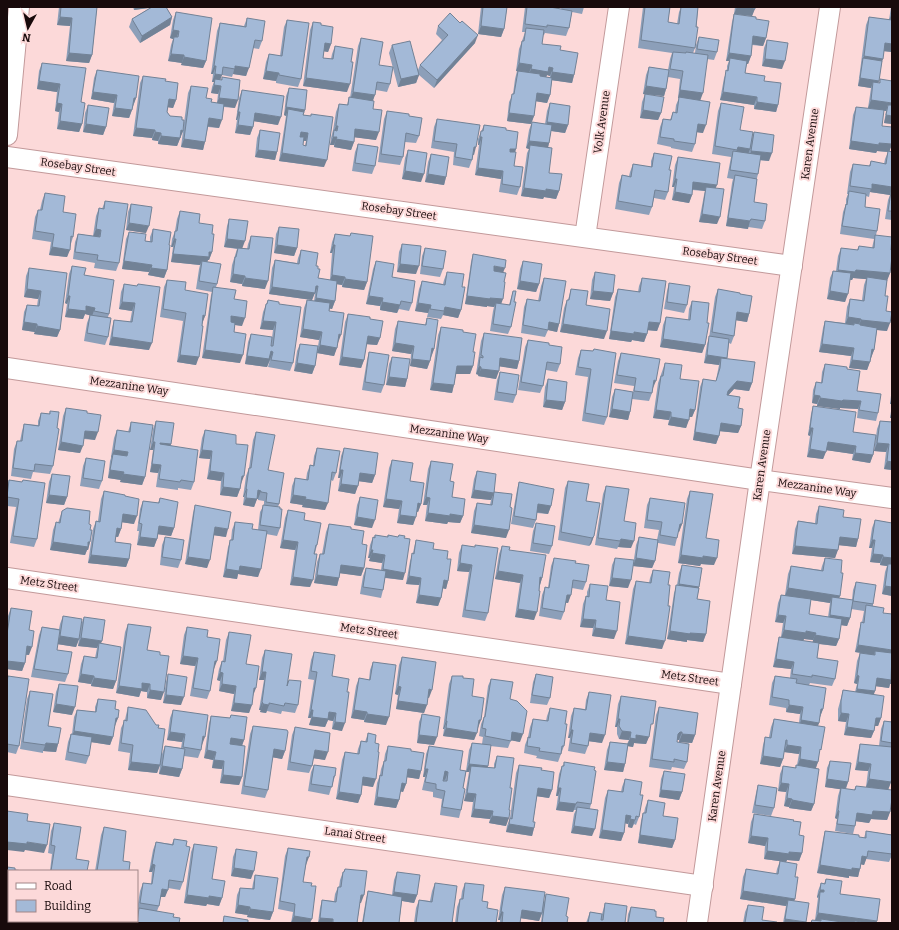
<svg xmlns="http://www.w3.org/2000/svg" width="899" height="930" viewBox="0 0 899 930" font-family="Bitter,serif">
	<rect width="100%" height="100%" fill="#fcd9d9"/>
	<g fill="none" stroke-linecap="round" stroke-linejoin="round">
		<defs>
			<g id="minor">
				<path d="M7,135L19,7"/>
				<path d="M7,157L792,266"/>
				<path d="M585,237L619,7"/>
				<path d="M7,368L760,480L892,498"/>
				<path d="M7,578L731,684"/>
				<path d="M7,785L703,886"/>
				<path d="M697,923L760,480L830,7"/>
			</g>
		</defs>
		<!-- minor casing -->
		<use href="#minor" stroke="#c2999a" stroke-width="22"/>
		<!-- minor -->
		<use href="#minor" stroke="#fff" stroke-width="20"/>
	</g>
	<!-- wall -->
	<g fill="#8c9fb9" fill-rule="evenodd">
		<path d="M59,7H97L92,55L89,63L66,61L70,26L57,25Z"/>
		<path d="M133,7H166L172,17L170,25L140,43L129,27L132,19L150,8L134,10Z"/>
		<path d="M481,7H507L504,29L501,37L478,34Z"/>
		<path d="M525,7H550L561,9L562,7H584L582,14L572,12L569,28L566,36L545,33L544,35H543L542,44L560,50L574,75L572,83L552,80L550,95L547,103L536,101L534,116L531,124L507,121L509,102L513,94L515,79L517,71H516L519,49L522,41L525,32H522ZM547,75L550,76V78L546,77Z"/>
		<path d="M643,7H670L668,22L677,24L679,12L681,7H698L695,48L693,53H695L696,45L699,37L717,52L714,60L707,59L700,101L703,133L697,132L695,144L692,152L671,148V147L657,144L660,127L663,119L670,120L673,112L675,113L676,105L679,98H678L680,79L668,77L666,89L664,96L643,94L646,75L649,67L668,70L670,59L672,53L638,48Z"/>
		<path d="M735,7H755L752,16L734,14Z"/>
		<path d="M891,7H892V52L884,51L878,83H879L880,79L892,124L884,123L886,111L868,108L871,88L858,86L866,25L869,17L889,20Z"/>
		<path d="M176,12L206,61L203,68L181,65L182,63L168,61L171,45L173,39L170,38L173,20Z"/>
		<path d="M734,14L756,19L766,38L763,46L752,45L751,56L748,64L747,63L745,73L764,81L778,105L776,112L754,109V105L720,100L724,78L727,71V66L729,61H726L732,22Z"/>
		<path d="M247,18L262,41L259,49L253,48L246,76L233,74L232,77L222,75L220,80H221L222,77L235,108L224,107L219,128L208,127L203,150L181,147L183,131L177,146L158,144V141L152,140V138L133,136L140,83L143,76L165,81L176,100L173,108L168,107L167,112L170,116L182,120L183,130L188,93L191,86L211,102L217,103L218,94L211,93L212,87L214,82H212L213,74H211L217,31L220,23L244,26Z"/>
		<path d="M287,20L301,79L298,87L276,83V81L263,79L266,62L269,54L280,56L284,27Z"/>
		<path d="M313,22L321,25L331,44L328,52L324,51L323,58L331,59L332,54L335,46L347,92L303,86L310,30Z"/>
		<path d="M438,26L475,43L434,88L419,75L416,83L398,87L389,53L392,45L418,70L420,65L442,40L436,34Z"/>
		<path d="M361,38L379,65L390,84L387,92L376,90L373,100V109L376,140L354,137V142L351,150L334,147V145H330L331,138L333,130L336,112L339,104L347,105L349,97L350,98L358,46Z"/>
		<path d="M767,40L782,69L762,66L764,48Z"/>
		<path d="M42,63L81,102L82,124L79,132L57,129L59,112L55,111L57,92L37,89L39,71Z"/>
		<path d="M97,70L136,98L129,118L112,116L114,103L91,99L94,78Z"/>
		<path d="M289,88L305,110L303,115L311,116V114L324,167L279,161L286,116L284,115L286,96ZM303,141H306L305,146L303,145Z"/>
		<path d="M242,90L278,125L254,121L253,127L250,135L235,133L237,120H236L239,98Z"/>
		<path d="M645,94L661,113L658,120L640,118L642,102Z"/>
		<path d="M550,103L568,125L565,133L551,131L549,143L548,148L549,173L559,191L556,199L544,197L543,199L521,196L527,153L529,149L526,148L529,130L532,122L545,124L547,111Z"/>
		<path d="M721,103L740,130L752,138L754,132L769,161L760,160L758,174L757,178L754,202L765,221L762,229L748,227V229L726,226L732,183L733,179L727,178L731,157L712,154L718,111Z"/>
		<path d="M88,105L106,127L103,135L83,132L85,113Z"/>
		<path d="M856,107L882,126L890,151L892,152V220L885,219L888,200L890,195L870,192L869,197L866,196L865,207L877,231L876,235L891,250L890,273L887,280L885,296L887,331L877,330L874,350L871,358L867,370L849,368L851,356L819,352L823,328L825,321L845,323L847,307L850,299L862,300L864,285L866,279L853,278L852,280H850L845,302L827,299L830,278L833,271H836L838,256L841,248L857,250L859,246L872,248L874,239L840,234L843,212L846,204V199L848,194H847L850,172L853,164L869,166L871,161L884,164L885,159L888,152L877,151L876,153L849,149L853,115Z"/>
		<path d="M387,111L409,116L419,136L416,143L405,142L403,157L400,165L378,162L384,119Z"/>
		<path d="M437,119L474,155H473L472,160L469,168L453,165L454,152L431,148L434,127Z"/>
		<path d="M484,125L506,130L516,149L515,152L514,166L520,187L517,195L499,192L501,179L475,175L479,145H478V139Z"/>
		<path d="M260,130L277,152L275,160L255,157L257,138Z"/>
		<path d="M358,144L375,166L372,174L352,171L355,152Z"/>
		<path d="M408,150L421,182L402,179L405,158Z"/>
		<path d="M654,153L669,170L668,192L665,200L654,198L652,207L649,215L615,209L619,183L622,175L629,176L630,172L633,164L651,167V161Z"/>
		<path d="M431,154L446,177L444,185L425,182L428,162Z"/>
		<path d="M678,157L716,188L717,224L699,222L704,195L705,191L692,190V195L689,203L672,200L674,187H672L675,165Z"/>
		<path d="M45,193L63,212L73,237L67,257L49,255L51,242L32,239L35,217L38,210H40L42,201Z"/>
		<path d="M105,201L119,263L116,271L94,268L95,263L73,259L75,242L78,234L93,236L96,216L99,208L102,209Z"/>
		<path d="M131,204L146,233L126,230L128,212Z"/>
		<path d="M180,211L199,223L212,234V252L209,260H208L207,261L217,284L216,287L234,299L242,326L235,325L234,332L240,363L202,358L211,295L212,292L196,289L199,269L200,265L171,262L173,247H171L172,239L175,231L177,219Z"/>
		<path d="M229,219L242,248L247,249L248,244L251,236L265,289L242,286V284L230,282L232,265L237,249L224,247L227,226Z"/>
		<path d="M279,227L297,248L294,256L274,253L276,234Z"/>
		<path d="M153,229L169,245L167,270L164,278L148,275L149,272L122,269L126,239L129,232L145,241H150V237Z"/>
		<path d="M351,233L367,282L364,290L342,287V285L337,284L335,301L332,309L330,308L329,311L338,343L334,356L317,353L315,366L312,374L294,371L297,351L300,344L318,346L319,340L300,337L304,308L307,300L314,301L315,294H314L312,300L269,294L272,268L275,260L297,263L298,258L301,250L316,266L318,269V278L330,280L332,253H330L332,242L335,234L350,236Z"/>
		<path d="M402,244L416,274L397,272L399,252Z"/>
		<path d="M425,248L443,269L440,277L420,274L422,256Z"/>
		<path d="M473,254L504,272V282L501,304L509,305L513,291L511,327L508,334L490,331L493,311L494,307L487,306V307L465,304L471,262Z"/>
		<path d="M376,261L392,277L412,303L409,311L399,309L397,313L380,310V306L366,304L373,269Z"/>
		<path d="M523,261L539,284L536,292L517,289L520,269Z"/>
		<path d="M72,266L84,275L109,314L108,317V337L105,345L84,341L87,323L90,315L85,314L83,319L65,317L67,304L65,303L69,274Z"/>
		<path d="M29,268L60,330L57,337L34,334L35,332L22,330L24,312L27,305L37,306L38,299L24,297L26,276Z"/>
		<path d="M447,272L462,287L461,310L458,318L443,315L441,319L427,317L428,313L415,311L419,289L422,281L443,284L444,280Z"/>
		<path d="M595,272L613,293L610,301L590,299L592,280Z"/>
		<path d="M544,278L559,324L557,332L548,330L545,337L521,333L524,307L527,299L538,301L541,286Z"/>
		<path d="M642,278L660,323L657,331L647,330V334L644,342L632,340L631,342L609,339L615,297L618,289L638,292L639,286Z"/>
		<path d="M167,280L185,290L205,316L202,324L196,365L177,362L183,321L160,317L164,287Z"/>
		<path d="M669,283L687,305L684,313L664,309L667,291Z"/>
		<path d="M124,284L137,286L138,284L149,350L109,345L112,328L114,320L130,322L132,311L119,309L121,292Z"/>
		<path d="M571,289L586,305L604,339L560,332L564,308L567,300H568Z"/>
		<path d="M718,289L740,294L749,314L747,322L736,320L734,336L731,344L729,343L727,359L752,383L749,391L734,389L728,395L738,408L741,426L738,433L720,431L719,436L716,444L693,440L700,387L703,379L716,381L717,375L719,365L704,363L707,344L709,338L715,297Z"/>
		<path d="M268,300L279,304L293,363L290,371L268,367L270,360L267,367L245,364L248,342L251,334L271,346L273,330L260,329L263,312Z"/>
		<path d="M692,301L707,323L705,345L702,353L660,347L663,325L666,317L688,320L689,309Z"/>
		<path d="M348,314L370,319L380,338L377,345L366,344L364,360L361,368L339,365L345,322Z"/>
		<path d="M427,318L434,349L430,361L427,369L410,366L411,354L392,351L395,329L398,321L425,325Z"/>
		<path d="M441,327L463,332L473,352V366L470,374H456L452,393L430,390L438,335Z"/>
		<path d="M484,333L519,361L517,369L499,366L496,379L478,376L479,375L476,374L481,341Z"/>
		<path d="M528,340L549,345L560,364L557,372L546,370L543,386L540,393L518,390L525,347Z"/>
		<path d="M594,349L607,417L604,425L582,421L588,377L575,375L578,358L581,350L593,351Z"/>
		<path d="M369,352L384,385L381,393L362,390L367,360Z"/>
		<path d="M621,353L653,388L652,393L649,401L632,399L630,412L628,420L609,417L612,397L615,389L633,392L634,386L614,383L618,361Z"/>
		<path d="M392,357L407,379L405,387L386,385L389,364Z"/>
		<path d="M665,363L680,379L695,410L692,417H689L686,428L668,425L669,420L653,418L658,383Z"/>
		<path d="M825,364L847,369L857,391L878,413L876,421L857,418L858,409L840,408V409L817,406V404L812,403L813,390L816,382L821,383L822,372Z"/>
		<path d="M500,372L516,395L513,403L494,400L497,380Z"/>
		<path d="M548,379L565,402L562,410L543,407L545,387Z"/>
		<path d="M892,387V418H890L892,404H890Z"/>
		<path d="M813,406L853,432L873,455L870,463L852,460L853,454L826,450L823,459L807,457L810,436L808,435L811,414Z"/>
		<path d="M66,408L87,413L95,440L84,439L80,453L58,450L63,416Z"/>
		<path d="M50,411L57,428L53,466L50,474L33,472L31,479L11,476L14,449L17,441H20L22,431L24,424L38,425V421L41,413L49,414Z"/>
		<path d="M156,421L171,444V445L194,482L191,490L178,488V490L156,487L158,473L150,472L153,450H150L153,429Z"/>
		<path d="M880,421L892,422V470L884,469L886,452L874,451L877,429Z"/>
		<path d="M131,422L145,477L142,485L120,482L121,480L108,478L110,461L111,458V457L114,438L117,430L128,432Z"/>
		<path d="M205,430L236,444L241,484L240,489L237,497L220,495L221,481L207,479L210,459L199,458L202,438Z"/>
		<path d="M256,432L279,504L278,507L280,528L277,536L266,534L258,577L238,574L237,579L223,577L228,547L231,540L232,530L235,522L252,529L258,530L260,512L264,505V501L258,500V499H257L254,507L243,505L244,497H243L246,476L249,468L253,440Z"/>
		<path d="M317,448L336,473L333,481L331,480L325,510L302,507L303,505L290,503L292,486L295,478L306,480L307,473L310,465H313L314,456Z"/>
		<path d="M344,448L375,475L372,483L359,481L355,494L338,491L340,478H338L341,456Z"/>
		<path d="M86,458L102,481L99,489L80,486L83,466Z"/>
		<path d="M392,460L410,481L421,504L418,512L417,511L413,525L397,523L399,509L383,507L389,468Z"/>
		<path d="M431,461L450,481L452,497L463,516L460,523L448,522L447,524L425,521L427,505H423L428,469Z"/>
		<path d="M477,471L494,493L491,500L471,498L474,479Z"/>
		<path d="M52,474L67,497L64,505L46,503L49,482Z"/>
		<path d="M9,480L22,482L23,480L37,539L34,547L10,543L16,507L7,506V486Z"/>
		<path d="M568,481L586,501L594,536L591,544L589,546L558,540L565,488Z"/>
		<path d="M519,482L551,506L548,514L537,513L536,520L533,528L511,524L517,490Z"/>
		<path d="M606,486L624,521L631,548L618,547L617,549L595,545L603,494Z"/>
		<path d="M104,491L125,496L134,524L122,522L121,529L118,537H116L115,542L129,559L126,567L88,563L93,529L96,521H98L101,499Z"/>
		<path d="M690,491L706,538L714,565L701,564L700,566L678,563L687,499Z"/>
		<path d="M494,492L510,507L506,538L471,533L474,511L477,503L490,505L491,500Z"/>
		<path d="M360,497L372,528L354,525L357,505Z"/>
		<path d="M160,498L174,528L171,536L158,534L157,539L154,547L137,545L139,531H137L140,509L143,501L158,503Z"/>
		<path d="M650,498L682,524L679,532H678L677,538L675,546L658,543L655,561L652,568L633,566L636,545L639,537L657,540L659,530L644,528L647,505Z"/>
		<path d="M195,505L226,537L214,535L207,568L185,564L193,513Z"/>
		<path d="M819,506L843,517L858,539L856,547L839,545L835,558L792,554L795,529L798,521L815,523L816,514Z"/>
		<path d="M288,510L304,520L317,545L315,553L310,587L290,585L295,550L280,548L285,518Z"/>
		<path d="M62,511L89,524L90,530V542L88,550H87L85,555L50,550L53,530L56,522L58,523Z"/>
		<path d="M875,520L892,523V596L882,594L885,572L887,566L880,565V563L870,562L872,548H869L872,528Z"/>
		<path d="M536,523L552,546L549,554L530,551L533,531Z"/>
		<path d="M329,524L351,529L362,544L364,568L361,576L340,573L339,578L337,586L314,583L317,562L320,554H322L326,532Z"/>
		<path d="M375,535L387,537L388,535L398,537L399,535L403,580L385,578L383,590L381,598L360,594L363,576L366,568L381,570L382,563L369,561L370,558H368L370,545L373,537H374Z"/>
		<path d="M165,537L181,560L178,568L160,565L162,545Z"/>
		<path d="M416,540L433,549L447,559L448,581L446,589L443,588L441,598L438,606L416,603L419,585L406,584L410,561L413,553L414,548Z"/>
		<path d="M462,545L475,547V545L488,613L485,621L462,617L469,572L457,571L459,553Z"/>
		<path d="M502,546L509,550L542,578L540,585L534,620L515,617L520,583L495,579L499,554Z"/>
		<path d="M554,558L575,563L586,582L583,590L572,588L568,603H565L564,612L561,620L539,616L542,595L545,587L548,588L551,566Z"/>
		<path d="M615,558L628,588L609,586L612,565Z"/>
		<path d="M825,558L841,573L839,598L852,600L853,590L856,582L873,604V606L883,613L890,684L889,688L876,686L874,694L881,718L878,726H875L874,731L871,738L844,735L846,722L838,721V709L841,698L843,690L855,692L857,684L854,683L857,661L860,653L869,654L855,652L859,630L862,622L864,611L851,609L850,618L847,626L841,625L839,639L836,646L819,644L817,658L835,679L832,686L810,683L809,685L823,709L820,717L818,726L819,758L816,768L814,804L811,811L789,808V807L784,806L786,792L778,791L780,774L783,766L795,768L796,765H797L799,754L784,752L783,759L780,767L760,764L763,745L765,737H769L771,727L774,719L799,723L800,714L786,712V708L769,705L772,683L775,676L790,678L791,669L773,667L777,645L779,637H781L783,623L775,622L778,603L781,595H785L788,574L791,566L821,570L822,566ZM811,600L830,603L828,617L809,614ZM804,639L813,640V642L803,641Z"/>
		<path d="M682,565L699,588L697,599L706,634L703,642L687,640V642L667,639L674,593L677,585L679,573Z"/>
		<path d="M653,570L668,585L662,649L625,644L633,589L636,581L649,583L650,578Z"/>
		<path d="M590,584L606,600L614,639L592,636L593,628L580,627L583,604L586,596H587V592Z"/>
		<path d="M11,608L29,630V655H26L25,663L22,671L7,669V622L8,616Z"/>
		<path d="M63,616L79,639L76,647L57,644V650L68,674L65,682L31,677L39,635L42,627L59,629L60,624Z"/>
		<path d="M84,617L101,644L116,681L113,689L91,686V684L78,682L81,664L84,656L95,658L97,648L78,646L81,625Z"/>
		<path d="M128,624L147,650L160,655L161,700L147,698V692L141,691L139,697L116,693L125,632Z"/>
		<path d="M187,627L207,637L214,669L210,691L207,699L190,696L195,666L180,664L184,635Z"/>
		<path d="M229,632L246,664L253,696L249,713L231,711L234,694L219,691L220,681L217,680L219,669L222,661H223L226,640Z"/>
		<path d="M265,650L287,685L298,705L295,713L282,711L281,714L267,711L266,713L260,712L261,710H259L264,680H259L262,658Z"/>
		<path d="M314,652L332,676L342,731L332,729L333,721L328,720L325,727L309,725L311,718H308L314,680L308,679L311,660Z"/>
		<path d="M402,657L429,698L428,697L424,713L396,709L398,695L395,694L399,665Z"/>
		<path d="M373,662L386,725L364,722V720L351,718L356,686L359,678L369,680L370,670Z"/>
		<path d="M168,674L181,705L163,703L166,682Z"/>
		<path d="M536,674L550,698L547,705L530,703L533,682Z"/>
		<path d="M8,676L19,746L16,754L7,752V678Z"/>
		<path d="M452,676L463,678L472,696L478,728L474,740L443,736L444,729H443L449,684Z"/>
		<path d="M491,679L510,699L520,742L511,740L508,748L490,746L487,768H494V764L497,756L510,788L506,826L489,823L490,819L471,817L473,802L464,801L469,772H466L463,788L461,810L459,818L440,815L442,799L433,797V792L422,790L425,777H423L426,754L429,746L460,770L466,771L469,750L472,743L482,744L483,737L479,736L481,724L484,717L488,686Z"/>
		<path d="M59,684L72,715L53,712L56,692Z"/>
		<path d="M30,691L58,744L56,752L43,751V753L20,749L27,699Z"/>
		<path d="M589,692L602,743L589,741L588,746L585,754L568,751L570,738H568L571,716L574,708L585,709L586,700Z"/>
		<path d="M621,696L650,732L646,744L634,743L633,747L628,746L625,764L623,772L604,770L607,750L610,742L627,744L629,740L619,739L617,734V727H615L618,704Z"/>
		<path d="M98,699L115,709L118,718L114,726L113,737L110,745L91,742L89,756L86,764L65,760L68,742L71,734H72L74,717L77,710L95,712V707Z"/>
		<path d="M128,707L158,728L162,754L165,746L181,748L182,742L167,740L170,718L173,710L202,745H201V750L198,758L184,756L182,769L179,777L159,774L160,765L157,773L128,770L130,753L118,751L121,728L125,720L126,715Z"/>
		<path d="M659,707L695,735L692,743L679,742V740H677V742L687,762L684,769L672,767L671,770L649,767L656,715Z"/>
		<path d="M550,708L565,724L564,746L558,762L536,758L537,756L524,753L525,745L528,737L530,727L533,719L546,721L547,716Z"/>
		<path d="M422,714L434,745L417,743L419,722Z"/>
		<path d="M231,715L244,740L242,746V777L239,785L220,783L222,769L212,768L213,760L204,758L209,723L211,716L230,718Z"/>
		<path d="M884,721L892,722V777L891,782L888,790L866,787L868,771L855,770L858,752L860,744L879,746L881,729Z"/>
		<path d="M253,726L285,751L282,759L272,757L268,790L265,798L241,794L250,734Z"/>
		<path d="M295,727L325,760L313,758L312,766L309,773L287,770L292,735Z"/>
		<path d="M368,733L375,743L373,787L362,785L361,795L358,803L336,799L342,760L345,752L357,754L358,749L361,741L365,742Z"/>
		<path d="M388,746L411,751L421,771L419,779L407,777L406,784L403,792L400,791L399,800L396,808L374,805L377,783L380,775L381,769L384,761L385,754Z"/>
		<path d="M830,761L848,782L846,789L854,790L856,786L890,812L887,820L871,819L869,823L856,821L855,826L853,834L835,831L837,819L835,818L838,796L840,789L825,787L827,768Z"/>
		<path d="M564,762L591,804L590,808L592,836L571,833L574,814L576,810H574L573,812L556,810L558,796H556L559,774L562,766H563Z"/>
		<path d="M314,765L335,776L329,795L308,791L311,772Z"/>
		<path d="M519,765L541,770L552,790L549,798L537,796L533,822L534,828L532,836L506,832L507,826L510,818L516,773Z"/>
		<path d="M664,771L682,792L679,800L659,797L661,779Z"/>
		<path d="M625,779L640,795L639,817L636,825L634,824L632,828L628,827V824L625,823L624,833L621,841L599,838L605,798L608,790L621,792L622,787Z"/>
		<path d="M758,785L774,808L771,816L752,813L756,793Z"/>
		<path d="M648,800L663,816L675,840L672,848L638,843L641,821L643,813H644L645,808Z"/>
		<path d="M754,814L793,821L799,835L802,853L799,861L787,860L786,862L764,859L765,846L748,843L751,822Z"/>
		<path d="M54,823L76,859L87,871H50L52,854L48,853L51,831Z"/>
		<path d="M104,827L123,861L129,871H95L101,835Z"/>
		<path d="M825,831L864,838L866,831L892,835V855L889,862L866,859L864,865L861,864L858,877L849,876V878L817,873L823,839Z"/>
		<path d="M174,839L183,882L180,890L168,888L165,897H160L159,906L157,911L173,917L179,923H135V921H137V913L138,911H137V910L140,891L143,883L151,884L152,872H149L153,850L156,842L172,844Z"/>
		<path d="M194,844L222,898L219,906L207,904L206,906L184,903L191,852Z"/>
		<path d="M288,848L306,865L303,882L310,923H291L293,912L278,909L285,856Z"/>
		<path d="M236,849L251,879L231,876L233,857Z"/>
		<path d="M780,861L795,877L794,901L806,923H783L786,906L740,899L743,877L746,869L776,874L777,869Z"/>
		<path d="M345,869L361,903H360L357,923H318L320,908L322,900L334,901L335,894L338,887H339L340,880L343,872H344Z"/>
		<path d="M397,872L417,895L414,903L402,901L399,923H362L366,899L368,891L392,895L394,880Z"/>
		<path d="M255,875L273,912L270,920L247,917L248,915L235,913L237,895L240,888L252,889L253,883Z"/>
		<path d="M826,879L840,894L877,921L876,923H810L812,920H815L818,898L817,897L818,891L821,883L824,884Z"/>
		<path d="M435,883L452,923H414L416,908L419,900L430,901L432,891Z"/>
		<path d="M465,883L482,901L487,908L496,923H455L457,907L460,899H461L462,891Z"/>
		<path d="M505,887L544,902L546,894L566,916L567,923H541L542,913L539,921L521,918L500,923V920H498L502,895Z"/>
		<path d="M605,903L625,923H586L590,912L602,914Z"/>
		<path d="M748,905L762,920L777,923H743L745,912Z"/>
		<path d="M631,907L656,917L663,923H627L628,914Z"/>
	</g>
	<!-- shaded-wall -->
	<g fill="#728296">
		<path d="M135,7H154L134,10Z"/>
		<path d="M737,7H744L755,9L752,16L734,14Z"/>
		<path d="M780,7H791L790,8Z"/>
		<path d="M892,13V21L889,20Z"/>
		<path d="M60,17L72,18L70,26L57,25Z"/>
		<path d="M172,17L170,25L140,43L142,36Z"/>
		<path d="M481,26L504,29L501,37L478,34Z"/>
		<path d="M173,30L179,31L176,39L174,37L173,39L170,38Z"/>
		<path d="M478,35L475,43L434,88L437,80Z"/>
		<path d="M753,36L766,38L763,46L751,44Z"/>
		<path d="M325,43L331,44L328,52L322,51Z"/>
		<path d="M885,43L892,44V52L882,51Z"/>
		<path d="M69,53L92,55L89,63L66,61Z"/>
		<path d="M729,53L751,56L748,64L730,61V58L729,61H726Z"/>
		<path d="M171,54L184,55L182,63L168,61Z"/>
		<path d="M864,56L883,59L880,67L863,58L861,64Z"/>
		<path d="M184,57L206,61L203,68L181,65Z"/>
		<path d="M765,59L785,61L782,69L762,66Z"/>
		<path d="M519,63L532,65L529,73L516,71Z"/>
		<path d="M214,66H216L213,74H211Z"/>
		<path d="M235,66L249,68L246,76L233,74Z"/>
		<path d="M549,67L553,68L550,76L547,75L545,80L528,77L531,69Z"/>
		<path d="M266,71L279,73L276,81L263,79Z"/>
		<path d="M552,72L574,75L572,83L550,80Z"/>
		<path d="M215,74L222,75L219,83L215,79L214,82H212Z"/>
		<path d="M419,75L416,83L398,87L401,79Z"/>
		<path d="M306,78L350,84L347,92L303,86Z"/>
		<path d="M860,78L879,81L876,88L873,82L871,88L858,86Z"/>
		<path d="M39,81L60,84L57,92L37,89Z"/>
		<path d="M214,85L221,86L218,94L211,93Z"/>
		<path d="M646,86L666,89L664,96L643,94Z"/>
		<path d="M680,90L703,93L700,101L678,98Z"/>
		<path d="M93,92L117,95L114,103L91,99Z"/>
		<path d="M353,92L375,95L372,103L350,100Z"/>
		<path d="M723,92L757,97L754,105L720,100Z"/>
		<path d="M537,93L550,95L547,103L534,101Z"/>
		<path d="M134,98H136L133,106Z"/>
		<path d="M219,98L238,100L235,108L216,105Z"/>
		<path d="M169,99L176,100L173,108L166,107Z"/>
		<path d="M871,100L892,103V111L888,105L886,111L868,108Z"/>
		<path d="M757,102L778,105L776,112L754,109Z"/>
		<path d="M57,103L62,104L59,112L55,111Z"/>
		<path d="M286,107L305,110L302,118L288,109L286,116L284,115Z"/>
		<path d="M115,108L132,110L129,118L112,116Z"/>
		<path d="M643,110L661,113L658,120L640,118Z"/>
		<path d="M238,112H240L237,120H236Z"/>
		<path d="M255,113L281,117L278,125L252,121Z"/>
		<path d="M509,113L534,116L531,124L507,121Z"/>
		<path d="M886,115L892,116V124L884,123Z"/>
		<path d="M209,118L222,120L219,128L206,126Z"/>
		<path d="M60,121L82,124L79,132L57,129Z"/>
		<path d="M547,122L568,125L565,133L545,130Z"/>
		<path d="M86,124L106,127L103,135L83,132Z"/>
		<path d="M698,124L706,125L703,133L695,132Z"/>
		<path d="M238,125L253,127L250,135L235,133Z"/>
		<path d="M336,126H338L335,134H333Z"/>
		<path d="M136,128L155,130L152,138L133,136Z"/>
		<path d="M355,129L379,132L376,140L352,137Z"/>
		<path d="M181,130L183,131L177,146L158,144L161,136Z"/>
		<path d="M155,132L161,133L158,141L152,140Z"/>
		<path d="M301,132L308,133L306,141L298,140Z"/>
		<path d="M333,137H337L334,145H330Z"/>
		<path d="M480,137H482L479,145H478Z"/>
		<path d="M184,139L205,142L203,150L181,147Z"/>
		<path d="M336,139L354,142L351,150L334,147Z"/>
		<path d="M529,141L549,143L547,151L530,145L529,149L526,148Z"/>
		<path d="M851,141L879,143L892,144V145L889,152L877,151L876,153L849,149Z"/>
		<path d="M474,147H476L474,155L471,154Z"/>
		<path d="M738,147L750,149L747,157L735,155Z"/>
		<path d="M510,149H516L513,157L507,156Z"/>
		<path d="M258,150L277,152L275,160L255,157Z"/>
		<path d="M751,151L772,153L769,161L749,159Z"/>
		<path d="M282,153L327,160L324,167L279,161Z"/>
		<path d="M478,168L503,171L501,179L475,175Z"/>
		<path d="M405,171L424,174L421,182L402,179Z"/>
		<path d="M428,174L446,177L444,185L425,182Z"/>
		<path d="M675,179H677L674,187H672Z"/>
		<path d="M693,182L717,185L714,192L706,187L705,191L691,189Z"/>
		<path d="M872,184L892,187V195L891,192L890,195L870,192Z"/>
		<path d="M524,188L546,189L559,191L556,199L544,197L543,199L521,196Z"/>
		<path d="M675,192L692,195L689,203L672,200Z"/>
		<path d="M702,214L720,217L717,224L699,222Z"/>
		<path d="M728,218L750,221L748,229L726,226Z"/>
		<path d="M129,223L149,226L146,233L126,230Z"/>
		<path d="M96,229L101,230L99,238L93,237Z"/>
		<path d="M174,239H176L173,247H171Z"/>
		<path d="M227,239L245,241L242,249L224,247Z"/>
		<path d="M277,245L297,248L294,256L274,253Z"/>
		<path d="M333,245H335L332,253H330Z"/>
		<path d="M52,247L70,250L67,257L49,255Z"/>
		<path d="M209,252H212L209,260H208L206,265L202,261L200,265L171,262L173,254Z"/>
		<path d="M124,261L152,265L149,272L122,269Z"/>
		<path d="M400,264L419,266L416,274L397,272Z"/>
		<path d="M494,266L505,268L502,275L491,274Z"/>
		<path d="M151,268L167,270L164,278L148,275Z"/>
		<path d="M838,270H856L890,273L887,281L853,278L852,280L835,278Z"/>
		<path d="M233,274L245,276L242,284L230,282Z"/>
		<path d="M332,275L345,277L342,285L329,283Z"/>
		<path d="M245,278L268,281L265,289L242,286Z"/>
		<path d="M345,279L367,282L364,290L342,287Z"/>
		<path d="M520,281L539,284L536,292L517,289Z"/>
		<path d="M316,286H318L312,300L269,294L272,287Z"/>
		<path d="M27,289L41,291L38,299L24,297Z"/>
		<path d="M593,291L613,293L610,301L590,299Z"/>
		<path d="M830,291L848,294L845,302L827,299Z"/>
		<path d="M68,296H70L67,304L65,303Z"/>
		<path d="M369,296L383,298L380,306L366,304Z"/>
		<path d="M467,296L490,298L503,299L500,307L496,303L494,307L487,306V307L465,304Z"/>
		<path d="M316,298L335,301L332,309L313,306Z"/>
		<path d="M122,302L135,303L132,311L119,309Z"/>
		<path d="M382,302L400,305L397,313L380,310Z"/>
		<path d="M418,303L431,305L428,313L415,311Z"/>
		<path d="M86,306L95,308L92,316L85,314L83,319L65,317L68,309Z"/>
		<path d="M445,307L461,310L458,318L443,315Z"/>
		<path d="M737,312L749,314L747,322L734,320Z"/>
		<path d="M203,315L205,316L202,324Z"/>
		<path d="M231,316L245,318L242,326L229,324Z"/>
		<path d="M848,317L861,319L858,327L854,323L853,326L845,325Z"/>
		<path d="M861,320L890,323L887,331L858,328Z"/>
		<path d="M263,321L276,322L273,330L260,329Z"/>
		<path d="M24,322L37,324L35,332L22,330Z"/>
		<path d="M549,322L559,324L557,332L548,330Z"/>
		<path d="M649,322L660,323L657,331L646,330Z"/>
		<path d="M563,324L607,331L604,339L560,332Z"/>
		<path d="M37,326L60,330L57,337L34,334Z"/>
		<path d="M303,329L322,332L319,340L300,337Z"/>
		<path d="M611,331L634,332L647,334L644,342L632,340L631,342L609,339Z"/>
		<path d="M339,334L341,335L338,343L336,342Z"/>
		<path d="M368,336L380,338L377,345L365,344Z"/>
		<path d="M112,337L152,343L149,350L109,345Z"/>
		<path d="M663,339L705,345L702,353L660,347Z"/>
		<path d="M395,343L414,346L411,354L392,351Z"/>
		<path d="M822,344L854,348L851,356L819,352Z"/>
		<path d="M320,345L337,348L334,356L317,353Z"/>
		<path d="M432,348L434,349L431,357Z"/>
		<path d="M872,349L874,350L871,358L869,357Z"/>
		<path d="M205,350L243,355L240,363L202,358Z"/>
		<path d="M271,351L273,352L267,367L245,364L247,356Z"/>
		<path d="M180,355L199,357L196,365L177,362Z"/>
		<path d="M707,355L727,358L724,366L721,358L719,365L704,363Z"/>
		<path d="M342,357L364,360L361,368L339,365Z"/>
		<path d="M500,358L519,361L517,369L497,366Z"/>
		<path d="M412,359L430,361L427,369L410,366Z"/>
		<path d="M852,360L870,362L867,370L849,368Z"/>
		<path d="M297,363L315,366L312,374L294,371Z"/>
		<path d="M457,366H473L470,374H454Z"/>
		<path d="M479,366L481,367L479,375L476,374Z"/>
		<path d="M481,369L499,371L496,379L478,376Z"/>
		<path d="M389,377L407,379L405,387L386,385Z"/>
		<path d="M654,380L656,381L653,388H651Z"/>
		<path d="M737,381L752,383L749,391L734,389L725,399L728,391Z"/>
		<path d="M433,383L454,385L452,393L430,390Z"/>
		<path d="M814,395L820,396L817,404L812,403Z"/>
		<path d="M820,398L843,400L861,401L858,409L840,408V409L817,406Z"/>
		<path d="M892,398V404H890Z"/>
		<path d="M546,400L565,402L562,410L543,407Z"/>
		<path d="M612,409L630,412L628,420L609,417Z"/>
		<path d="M690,409L695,410L692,417H687Z"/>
		<path d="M656,410L671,412L669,420L653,418Z"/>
		<path d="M892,411V418H890Z"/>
		<path d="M671,417L689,420L686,428L668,425Z"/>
		<path d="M721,423L741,426L738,433L718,431Z"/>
		<path d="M810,428H813L810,436L808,435Z"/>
		<path d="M85,431L98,432L95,440L82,438Z"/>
		<path d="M695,432L719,436L716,444L693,440Z"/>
		<path d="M61,442L83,446L80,453L58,450Z"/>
		<path d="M153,442H155L153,450H150Z"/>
		<path d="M828,442L856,446L853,454L825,450Z"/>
		<path d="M160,443L171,444L168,452L157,451Z"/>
		<path d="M877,443L889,444L886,452L874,451Z"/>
		<path d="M810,449L826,452L823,459L807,457Z"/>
		<path d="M114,450L128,452L125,459L113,454L111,458V457Z"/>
		<path d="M202,450L212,451L210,459L199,458Z"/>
		<path d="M855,453L873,455L870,463L852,460Z"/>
		<path d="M887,461L892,462V470L884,469Z"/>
		<path d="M152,464L161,465L158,473L150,472Z"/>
		<path d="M110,470L124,472L121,480L108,478Z"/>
		<path d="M340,470H343L340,478H338Z"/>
		<path d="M210,471L224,473L221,481L207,479Z"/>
		<path d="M360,473L375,475L372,483L357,481Z"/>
		<path d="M123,474L145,477L142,485L120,482Z"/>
		<path d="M242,476H244L241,484H239Z"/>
		<path d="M341,484L358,486L355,494L338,491Z"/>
		<path d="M223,487L240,489L237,497L220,495Z"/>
		<path d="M246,489H247L244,497H243Z"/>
		<path d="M258,490L261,491L258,499L255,498Z"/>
		<path d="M474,490L494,493L491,500L471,498Z"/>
		<path d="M49,495L67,497L64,505L46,503Z"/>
		<path d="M293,495L306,497L303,505L290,503Z"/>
		<path d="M426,497L430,498L427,505H423Z"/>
		<path d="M246,498L257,499L254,507L243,505Z"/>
		<path d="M305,499L328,503L325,510L302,507Z"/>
		<path d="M386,499L402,501L399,509L383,507Z"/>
		<path d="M418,503L421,504L418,512L415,511Z"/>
		<path d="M538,504L551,506L548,514L536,512Z"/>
		<path d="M428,513L450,514L463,516L460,523L448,522L447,524L425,521Z"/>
		<path d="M123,514L137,516L134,524L120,522Z"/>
		<path d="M400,515L416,517L413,525L397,523Z"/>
		<path d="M357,517L375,520L372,528L354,525Z"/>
		<path d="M680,524H682L679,532H677Z"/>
		<path d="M474,525L509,530L506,538L471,533Z"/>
		<path d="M159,526L174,528L171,536L156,534Z"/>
		<path d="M215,527L228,529L226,537L212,535Z"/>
		<path d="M117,528L121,529L118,537L114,536Z"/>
		<path d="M594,536L591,544L589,546L592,538Z"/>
		<path d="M140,537L157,539L154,547L137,545Z"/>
		<path d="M840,537L858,539L856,547L837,545Z"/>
		<path d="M621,539L634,541L631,548L618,547Z"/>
		<path d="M283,540L298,542L295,550L280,548Z"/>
		<path d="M872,540H875L872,548H869Z"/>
		<path d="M53,542H90L88,550H87L85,555L50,550Z"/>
		<path d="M795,546L838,550L835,558L792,554Z"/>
		<path d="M371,550H373L370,558H368Z"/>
		<path d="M372,553L385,555L382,563L369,561Z"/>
		<path d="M873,554L883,555L880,563L870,562Z"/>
		<path d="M91,555L129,559L126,567L88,563Z"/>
		<path d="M681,555L703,556L717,558L714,565L701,564L700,566L678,563Z"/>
		<path d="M188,557L210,560L207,568L185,564Z"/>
		<path d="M883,557L892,558V567L888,564L887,566L880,565Z"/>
		<path d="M636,558L655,561L652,568L633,566Z"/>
		<path d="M460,563L472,565L469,572L457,571Z"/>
		<path d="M341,565L364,568L361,576L338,573Z"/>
		<path d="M240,566L261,569L258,577L238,574L237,579L223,577L226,569Z"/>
		<path d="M383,569L405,573L403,580L380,577Z"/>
		<path d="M498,571L523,575L520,583L495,579Z"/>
		<path d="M317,575L339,578L337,586L314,583Z"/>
		<path d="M409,576L421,578L419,585L406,584Z"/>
		<path d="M293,577L313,580L310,587L290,585Z"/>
		<path d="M540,577L542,578L540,585Z"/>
		<path d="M612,578L631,580L628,588L609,586Z"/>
		<path d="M444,580L448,581L446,589L441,588Z"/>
		<path d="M679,584L699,587L696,595L676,592Z"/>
		<path d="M885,586L892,587V596L882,594Z"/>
		<path d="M788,588L840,596L837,604L832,597L830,603L785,596Z"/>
		<path d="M419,595L441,598L438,606L416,603Z"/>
		<path d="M567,595H571L568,603L564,602Z"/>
		<path d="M518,609L537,612L534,620L515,617Z"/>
		<path d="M778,615L786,616L783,623L775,622Z"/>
		<path d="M830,615L850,618L847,626L827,623Z"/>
		<path d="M583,619L596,620L593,628L580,627Z"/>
		<path d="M595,628L617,631L614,639L592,636Z"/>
		<path d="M784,630L806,631L816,633L813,640L804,639L803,641L781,638Z"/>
		<path d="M670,631L690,633L706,634L703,642L687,640V642L667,639Z"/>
		<path d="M815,635L839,639L836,646L812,643Z"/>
		<path d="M60,636L79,639L76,647L57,644Z"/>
		<path d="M628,636L665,641L662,649L625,644Z"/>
		<path d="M81,638L102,641L99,648V643L97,648L78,646Z"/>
		<path d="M858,645L892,650V658L875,651L874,655L855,652Z"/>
		<path d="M27,646L32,647L29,655L24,654Z"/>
		<path d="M183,656L198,658L195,666L180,664Z"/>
		<path d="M776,659L794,662L791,669L773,667Z"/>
		<path d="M7,661L25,663L22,671L7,669Z"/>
		<path d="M215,661H217L214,669L212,668Z"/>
		<path d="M220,672L223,673L220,681L217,680Z"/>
		<path d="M262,672H266L264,680H259Z"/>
		<path d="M81,674L94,676L91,684L78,682Z"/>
		<path d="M857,675L859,676L857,684L854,683Z"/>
		<path d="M892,676V684H890L889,688L874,686L877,678Z"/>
		<path d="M94,678L116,681L113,689L91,686Z"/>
		<path d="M142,683L150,684L147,692L141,691L139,697L116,693L119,686Z"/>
		<path d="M222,684L236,686L234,694L219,691Z"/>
		<path d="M398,686L401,687L398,695L395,694Z"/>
		<path d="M254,688H256L253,696Z"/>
		<path d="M429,689L432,690L429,698L426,697Z"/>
		<path d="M857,689L875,691L872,699L854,696Z"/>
		<path d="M150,690L164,692L161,700L147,698Z"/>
		<path d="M166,695L184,697L181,705L163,703Z"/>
		<path d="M398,701L427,705L424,713L396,709Z"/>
		<path d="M262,702L263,703L261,710H259Z"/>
		<path d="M234,703L252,705L249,713L231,711Z"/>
		<path d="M56,704L75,707L72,715L53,712Z"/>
		<path d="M263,704L269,705L266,713L260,712Z"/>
		<path d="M789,705L803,707L800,714L786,712Z"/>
		<path d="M821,709H823L820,717H818Z"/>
		<path d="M311,710H313L311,718H308Z"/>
		<path d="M354,710L367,712L364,720L351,718Z"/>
		<path d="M329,712L336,713L333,721L328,720L325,727L309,725L312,717Z"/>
		<path d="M841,713L849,714L846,722L838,721Z"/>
		<path d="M367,714L389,717L386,725L364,722Z"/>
		<path d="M116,718H118L115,726L113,725Z"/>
		<path d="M876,718H881L878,726H873Z"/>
		<path d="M618,719H620L617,727H615Z"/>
		<path d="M479,720H481L478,728H476Z"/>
		<path d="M801,720L819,723L816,730L799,728Z"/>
		<path d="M446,721H447L444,729H443Z"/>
		<path d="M335,722L345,723L342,731L332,729Z"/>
		<path d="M847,727L874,731L871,738L844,735Z"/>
		<path d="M446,728L477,733L474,740L443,736Z"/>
		<path d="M571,730H573L570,738H568Z"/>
		<path d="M74,731L113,737L110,745L71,739Z"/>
		<path d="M622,731L631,732L629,740L619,739Z"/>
		<path d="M170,732L185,734L182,742L167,740Z"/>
		<path d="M512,732L523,734L520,742L509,740Z"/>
		<path d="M680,732H682L679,740H677L678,734Z"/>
		<path d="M590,733L605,735L602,743L587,741Z"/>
		<path d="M682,734L695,735L692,743L679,742Z"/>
		<path d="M419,735L437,737L434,745L417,743Z"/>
		<path d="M636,735L649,737L646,744L634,743L633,747L627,746L630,738Z"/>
		<path d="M203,736L205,737L202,745L200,744Z"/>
		<path d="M231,738L244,740L241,748L228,746Z"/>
		<path d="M46,743L58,744L56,752L43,751Z"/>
		<path d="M787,745L801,747L799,754L784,752Z"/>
		<path d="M274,749L285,751L282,759L271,757Z"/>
		<path d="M207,750L216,752L213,760L204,758Z"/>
		<path d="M315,750L328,752L325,760L312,758Z"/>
		<path d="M763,756L783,759L780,767L760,764Z"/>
		<path d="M800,759L818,762L815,770L797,767Z"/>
		<path d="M214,760L224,761L222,769L212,768Z"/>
		<path d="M131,762L160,765L157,773L128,770Z"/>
		<path d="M607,762L625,764L623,772L604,770Z"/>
		<path d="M858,762L871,764L868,771L855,770Z"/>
		<path d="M469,764L488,766L485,774L471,766L469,772H466Z"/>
		<path d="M162,766L182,769L179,777L159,774Z"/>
		<path d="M408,769L421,771L419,779L405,777Z"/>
		<path d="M425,769H428L425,777H423Z"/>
		<path d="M445,771L448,772L445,780L442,779Z"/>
		<path d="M223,775L242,777L239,785L220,783Z"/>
		<path d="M363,777L376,779L373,787L360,785Z"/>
		<path d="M827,779L848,782L845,790L825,787Z"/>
		<path d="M869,779L891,782L888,790L866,787Z"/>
		<path d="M402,783L406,784L403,792L399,791Z"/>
		<path d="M781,783L789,784L786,792L778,791Z"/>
		<path d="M538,788L552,790L549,798L535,796Z"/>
		<path d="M558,788H561L558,796H556Z"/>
		<path d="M661,790L682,792L679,800L659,797Z"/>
		<path d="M339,792L361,795L358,803L336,799Z"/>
		<path d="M467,793L476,794L473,802L464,801Z"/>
		<path d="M377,797L399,800L396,808L374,805Z"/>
		<path d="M787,798L792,799L789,807L784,806Z"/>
		<path d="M792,800L814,804L811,811L789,808Z"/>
		<path d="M559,802L576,804L573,812L556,810Z"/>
		<path d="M474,809L493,811L490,819L471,817Z"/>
		<path d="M838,810L839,811L837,819L835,818Z"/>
		<path d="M873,811L890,812L887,820L871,819L869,823L854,821L857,813Z"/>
		<path d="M626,815L631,816L628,824L624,823Z"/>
		<path d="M492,816L509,818L506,826L489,823Z"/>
		<path d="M630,819L635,820L632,828L628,827Z"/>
		<path d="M509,824L534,828L532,836L506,832Z"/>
		<path d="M574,826L595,829L592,836L571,833Z"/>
		<path d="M602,830L624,833L621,841L599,838Z"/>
		<path d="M640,835L675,840L672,848L638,843Z"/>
		<path d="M751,836L768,838L765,846L748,843Z"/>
		<path d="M7,842H27L47,845L44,853L25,850L24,852L7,850Z"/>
		<path d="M767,851L789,852L802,853L799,861L787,860L786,862L764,859Z"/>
		<path d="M862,856L867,857L864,865L859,864Z"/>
		<path d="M307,857H309L306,865H304Z"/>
		<path d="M152,864L155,865L152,872H149Z"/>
		<path d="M820,865L852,868L860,869L858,877L849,876V878L817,873Z"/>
		<path d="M234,868L254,871L251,879L231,876Z"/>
		<path d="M162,889L168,890L165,897H159Z"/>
		<path d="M820,890H824L821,898L820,892L818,898L817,897Z"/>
		<path d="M743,891L795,899L792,907L788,900L786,906L740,899Z"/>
		<path d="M394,892L417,895L414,903L391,899Z"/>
		<path d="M187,895L209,896L222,898L219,906L207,904L206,906L184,903Z"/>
		<path d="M361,895H364L361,903H358Z"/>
		<path d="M7,902H9V908H8V910H7Z"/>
		<path d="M238,905L250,907L248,915L235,913Z"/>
		<path d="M250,909L273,912L270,920L247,917Z"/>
		<path d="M522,910L542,913L539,921L519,918Z"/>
		<path d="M501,912H503L500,920H498Z"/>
		<path d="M818,913L877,921L876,923H854L855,921L854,923H831L821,919L820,921H815Z"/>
		<path d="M294,916L312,919L310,923H291Z"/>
		<path d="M320,918L333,919L332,923H318Z"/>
		<path d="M785,919L806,922V923H784Z"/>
	</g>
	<!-- building -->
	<g fill="#a3b9d7" stroke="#728296" fill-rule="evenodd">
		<path d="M61,7H97L92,55L69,53L72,18L60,17Z"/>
		<path d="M152,7H166L172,17L142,36L132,19Z"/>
		<path d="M483,7H507L504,29L481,26Z"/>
		<path d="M527,7H550L572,11L569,28L547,25V27L525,24Z"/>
		<path d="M645,7H670L668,22L679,24L681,7H698L696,27H698L695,48L641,40Z"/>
		<path d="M744,7H755V9Z"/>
		<path d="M176,12L212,18L206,61L184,57V55L171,54L174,37H178L179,31L173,30Z"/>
		<path d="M450,13L460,23L462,21L478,35L437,80L420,65L448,35L438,26Z"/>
		<path d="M734,14L756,17V19L769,21L766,38L753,36L751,56L729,53Z"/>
		<path d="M869,17L892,20V44L885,43L883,59L864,56Z"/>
		<path d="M247,18L265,21L262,41L255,40L249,68L235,66V69L223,67L222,75L215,74L216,66H214L220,23L246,27Z"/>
		<path d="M287,20L309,23L301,79L279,75V73L266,71L269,54L282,56Z"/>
		<path d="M313,22L321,23V25L333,27L331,44L325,43L323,58L333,59L335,46L353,49L351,62H353L350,84L306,78Z"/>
		<path d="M526,28L544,30L542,44L561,46L560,50L578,53L574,75L552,72L553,68L549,67L548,72L531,69L532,65L519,63L522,41H524Z"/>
		<path d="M699,37L719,40L717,52L697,49Z"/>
		<path d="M361,38L383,42L379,65L393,67L390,84L377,82L375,95L353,92Z"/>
		<path d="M767,40L788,43L785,61L765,59Z"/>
		<path d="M410,41L419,75L401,79L392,45Z"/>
		<path d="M673,52L686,53V52L708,55L703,93L680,90L683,71L670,69Z"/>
		<path d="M730,58L747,61L745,73L765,76L764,81L781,83L778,105L757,102V97L723,92L726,70L728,71Z"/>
		<path d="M863,58L882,61L879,81L860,78Z"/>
		<path d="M42,63L86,68L81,102L85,103L82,124L60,121L62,104L57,103L60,84L39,81Z"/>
		<path d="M649,67L669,70L666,89L646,86Z"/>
		<path d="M97,70L139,76L136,98H134L132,110L115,108L117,95L93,92Z"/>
		<path d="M518,71L540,74V76L552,78L550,95L537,93L534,116L509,113L512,94H514Z"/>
		<path d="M143,76L166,79L165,81L178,83L176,100L169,99L167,112L170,116L182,117V120H184L183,131L181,130L180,138L161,136V133L155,132V130L136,128Z"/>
		<path d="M222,77L240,80L238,100L219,98L221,86L214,85L215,79L222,80Z"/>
		<path d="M880,79L892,81V103L871,100L873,82L880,83Z"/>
		<path d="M191,86L208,88L206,98L212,99L211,102L224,104L222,120L209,118L205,142L184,139Z"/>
		<path d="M289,88L307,90L305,110L286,107Z"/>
		<path d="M242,90L284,96L281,117L255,113L253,127L238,125L240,112H238Z"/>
		<path d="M645,94L664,97L661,113L643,110Z"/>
		<path d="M349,97L374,101L373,109L382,110L379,132L355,129L354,142L336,139L337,137H333L334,130L337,131L338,126H336L339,104L348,105Z"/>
		<path d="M679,97L710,102L706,125L698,124L695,144L674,141V139L660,137L663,119L671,120L673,112L677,113Z"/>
		<path d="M550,103L570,106L568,125L547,122Z"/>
		<path d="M721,103L744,107L740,130L753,132L750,149L738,147L737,150L715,146Z"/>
		<path d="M88,105L109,108L106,127L86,124Z"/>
		<path d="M888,105H892V116L886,115Z"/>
		<path d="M856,107L884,110L882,126L892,127V144L879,143V145L851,141Z"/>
		<path d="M288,109L304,112L303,115L311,116V114L333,117L327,160L282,153ZM301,132L308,133L306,146L303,145L304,137H300Z"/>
		<path d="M387,111L409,114V116L422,118L419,136L406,133L403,157L381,154Z"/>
		<path d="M437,119L480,125L476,147H474L472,160L455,157L457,144L434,141Z"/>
		<path d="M532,122L552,125L549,143L529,141Z"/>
		<path d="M484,125L506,128V130L518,132L516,149H510V152H516L514,166L523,167L520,187L502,184L503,171L478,168L482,137H480L481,131H483Z"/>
		<path d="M260,130L280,133L277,152L258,150Z"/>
		<path d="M754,132L774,135L772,153L751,151Z"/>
		<path d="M358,144L378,147L375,166L355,163Z"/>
		<path d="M530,145L552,148L549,173L562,174L559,191L546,189V191L524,188Z"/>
		<path d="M408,150L427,153L424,174L405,171Z"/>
		<path d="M733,151L761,155L758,174L730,170Z"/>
		<path d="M888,151L892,152V187L872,184V189L850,186L853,164L870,166L871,161L886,164Z"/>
		<path d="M654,153L672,156L669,170H671L668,192L655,190L652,207L618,201L622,175L631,177L633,164L652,167Z"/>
		<path d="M431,154L449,157L446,177L428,174Z"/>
		<path d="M678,157L720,163L717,185L693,182L692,195L675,192L677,179H675Z"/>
		<path d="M735,175L757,179L754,202L767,204L765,221L751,219L750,221L728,218Z"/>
		<path d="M706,187L724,189L720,217L702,214Z"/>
		<path d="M849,191L866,194L865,207L880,209L877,231L842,226L846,204L847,205Z"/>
		<path d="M891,192H892V211H888Z"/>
		<path d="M45,193L65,196L63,212L76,214L73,237L71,236L70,250L52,247L54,234L35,231L38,210H42Z"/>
		<path d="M105,201L128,204L119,263L97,260L98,255L75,252L78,234L100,237L101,230L96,229L99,208L104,209Z"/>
		<path d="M131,204L152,207L149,226L129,223Z"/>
		<path d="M180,211L200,214L199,223L213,225L212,234H214L212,252H209V257L173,254L176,239H174L175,231H177Z"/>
		<path d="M229,219L248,221L245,241L227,239Z"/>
		<path d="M279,227L299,229L297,248L277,245Z"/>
		<path d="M153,229L171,232L169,245H170L167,270L151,268L152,265L124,261L129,232L146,234L145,241L152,242Z"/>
		<path d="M351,233L373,236L367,282L345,279V277L332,275L335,245H333L335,234L350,236Z"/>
		<path d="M875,235L892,237L891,250H892V257L890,273L856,270L855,272L838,270L841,248L858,250L859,246L874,248Z"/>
		<path d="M251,236L273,238L268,281L245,278V276L233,274L235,257H236L238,248L249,249Z"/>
		<path d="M402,244L421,246L419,266L400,264Z"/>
		<path d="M425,248L446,251L443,269L422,266Z"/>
		<path d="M301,250L318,253L316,266H318V269H320L318,278L337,281L335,301L316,298L318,286H316L315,293L272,287L275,260L299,264Z"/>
		<path d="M473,254L506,260L505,268L494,266V271L506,273L504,282H505L503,299L490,298V299L467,296Z"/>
		<path d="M202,261L221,264L217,284L199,281Z"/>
		<path d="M376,261L394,264L392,277L415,281L412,303L401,301L400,305L382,302L383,298L369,296Z"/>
		<path d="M523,261L542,264L539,284L520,281Z"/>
		<path d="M72,266L86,268L84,275L114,280L109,314L94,311L95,308L86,306V311L68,309L70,296H68Z"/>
		<path d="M29,268L67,273L60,330L37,326V324L24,322L27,305L39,306L41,291L27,289Z"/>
		<path d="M833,271L851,273L848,294L830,291Z"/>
		<path d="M447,272L464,274L462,287H465L461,310L445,307L444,311L430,309L431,305L418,303L422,281L445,285Z"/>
		<path d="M595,272L615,275L613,293L593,291Z"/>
		<path d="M867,277L887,280L885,296H888L886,311L892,312L890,323L861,320V319L848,317L850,299L864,301Z"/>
		<path d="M544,278L566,281L559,324L549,322L548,330L523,325L527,299L540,301Z"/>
		<path d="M642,278L666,281L660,323L649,322L647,334L634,332V334L611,331L618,289L640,292Z"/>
		<path d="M167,280L186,282L185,290L208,294L205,316L203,315L202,326H203L199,357L180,355L186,313L163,309Z"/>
		<path d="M669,283L690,286L687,305L667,302Z"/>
		<path d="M124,284L137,286L138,284L160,287L152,343L112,337L114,320L132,322L135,303L122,302Z"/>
		<path d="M213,287L236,290L234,299L247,301L245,318L231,316V322L235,323L234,332L246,334L243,355L205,350Z"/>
		<path d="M571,289L588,291L586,305L610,309L607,331L563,324L567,300H569Z"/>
		<path d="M718,289L740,293V294L752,296L749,314L737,312L734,336L712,332Z"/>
		<path d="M513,291H516L514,302H516L511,327L493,324L496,303L510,305Z"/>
		<path d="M268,300L279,302V304L301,307L293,363L271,360L273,352L271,351L269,359L247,356L251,334L272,337L271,346H273L276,322L263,321L266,304H267Z"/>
		<path d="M307,300L330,303L329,311L344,313L341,335L339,334L337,348L320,345L322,332L303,329Z"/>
		<path d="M692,301L709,303L707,323H709L705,345L663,339L666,317L690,320Z"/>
		<path d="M348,314L370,317V319L383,321L380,338L368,336L364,360L342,357Z"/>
		<path d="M90,315L111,318L108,337L87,333Z"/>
		<path d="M427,318L438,320L434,349L432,348L430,361L412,359L414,346L395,343L398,321L426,325Z"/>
		<path d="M825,321L854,325V323L860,324V325L877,328L874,350L872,349L870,362L852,360L854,348L822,344Z"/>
		<path d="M441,327L463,330V332L476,334L473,352H475L473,366H457L454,385L433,383Z"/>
		<path d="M484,333L522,338L519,361L500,358L499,371L481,369V367L479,366L480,357L483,358V356L481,355Z"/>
		<path d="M709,336L729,339L727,358L707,355Z"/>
		<path d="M528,340L549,343V345L562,347L560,364L547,362L543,386L521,382Z"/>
		<path d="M300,344L318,346L315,366L297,363Z"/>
		<path d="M594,349L616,353L607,417L585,413L591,369L578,367L581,350L593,351Z"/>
		<path d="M369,352L389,355L384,385L365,382Z"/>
		<path d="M621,353L660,359L656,381L654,380L652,393L634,391L636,378L617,375Z"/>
		<path d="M392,357L410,359L407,379L389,377Z"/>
		<path d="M721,358L755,362L752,383L737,381L728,391L727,395L740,397L738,408L743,409L741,426L721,423L719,436L695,432L703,379L716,381L720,368Z"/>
		<path d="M665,363L682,365L680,379L699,381L695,410L690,409L689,420L671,417V412L656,410L661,376H663Z"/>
		<path d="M825,364L847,367V369L860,371L857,391L881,394L878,413L859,410L861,401L843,400L842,401L820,398V396L814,395L816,382L822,383Z"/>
		<path d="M500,372L519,375L516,395L497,392Z"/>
		<path d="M548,379L567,382L565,402L546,400Z"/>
		<path d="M615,389L633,392L630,412L612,409Z"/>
		<path d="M813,406L856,412L853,432L876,435L873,455L855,453L856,446L828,442L826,452L810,449L813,428H810Z"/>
		<path d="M66,408L87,411V413L101,415L98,432L85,431L83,446L61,442Z"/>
		<path d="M50,411L59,412L57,428L59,429L53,466L35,464L34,471L13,468L17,441H22L24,424L39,426L41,413L50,414Z"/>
		<path d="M156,421L174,423L171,444L160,443V444L198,450L194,482L181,480L180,482L159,479L161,465L152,464L155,442H153Z"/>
		<path d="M880,421L892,422V462L887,461L889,444L877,443Z"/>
		<path d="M131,422L153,425L145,477L123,474L124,472L110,470L113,454L127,456L128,452L114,450L117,430L130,432Z"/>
		<path d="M205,430L236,435V444L248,445L244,476H242L240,489L223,487L224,473L210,471L212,451L202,450Z"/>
		<path d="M256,432L275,435L268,470L284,473L279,504L266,502L267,493L261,492V491L258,490L257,499L246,498L247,489H246L249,468H251Z"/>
		<path d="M317,448L340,451L336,473L332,472L328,503L305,499L306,497L293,495L295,478L308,480L310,465L314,466Z"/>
		<path d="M344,448L378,453L375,475L360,473L358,486L341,484L343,470H340Z"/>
		<path d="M86,458L105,461L102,481L83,478Z"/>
		<path d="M392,460L413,463L410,481L424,483L421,504L418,503L416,517L400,515L402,501L386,499Z"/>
		<path d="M431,461L453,464L450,481L454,482L452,497L465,499L463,516L450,514V516L428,513L430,498L426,497Z"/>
		<path d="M477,471L496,474L494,493L474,490Z"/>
		<path d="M52,474L70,476L67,497L49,495Z"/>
		<path d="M9,480L22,482L23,480L45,483L37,539L13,536L19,499L7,497Z"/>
		<path d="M568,481L589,484L586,501L600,503L594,536L592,538L561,532Z"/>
		<path d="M519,482L554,489L551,506L538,504L536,520L514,516Z"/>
		<path d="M606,486L629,489L624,521L636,523L634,541L621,539L620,541L598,538Z"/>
		<path d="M104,491L125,495V496L139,499L137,516L123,514L121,529L117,528L115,542L131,544L129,559L91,555L96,521L100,522Z"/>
		<path d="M690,491L713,494L706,538L719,540L717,558L703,556V558L681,555Z"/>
		<path d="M494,492L512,494L510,507L512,508L509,530L474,525L477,503L492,505Z"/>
		<path d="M360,497L378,500L375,520L357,517Z"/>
		<path d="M160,498L178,502L174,528L159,526L157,539L140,537L142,524L139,523L143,501L159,503Z"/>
		<path d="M650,498L685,503L682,524H680L677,538L660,535L662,522L647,520Z"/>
		<path d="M195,505L231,512L228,529L215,527L210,560L188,557Z"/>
		<path d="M263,505L280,507V509H282L280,528L260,525Z"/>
		<path d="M819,506L844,510L843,517L861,519L858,539L840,537L838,550L795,546L798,521L817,524Z"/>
		<path d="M67,508L90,511L89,524L91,525L90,530H92L90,542H88V547L53,542L56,522L60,523L62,511Z"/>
		<path d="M288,510L305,513L304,520L321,523L317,545H316L314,554H317L313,580L293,577L298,542L283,540Z"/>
		<path d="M875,520L892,523V558L883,557V555L873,554L875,540H872Z"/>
		<path d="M235,522L253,524L252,529L267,531L261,569L240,566L239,571L226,569L230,540H233Z"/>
		<path d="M536,523L555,526L552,546L533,543Z"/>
		<path d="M329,524L351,527V529L364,531L362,544L367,545L364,568L341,565L339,578L317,575L320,554H324Z"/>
		<path d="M375,535L388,537V535L398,537L399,535L405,536L404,538L410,539L405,573L383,569L385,555L372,553L373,550H371L373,537L375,538Z"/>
		<path d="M165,537L184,540L181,560L162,557Z"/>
		<path d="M639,537L658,540L655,561L636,558Z"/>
		<path d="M416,540L434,543L433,549L448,551L447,559H451L448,581L444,580L441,598L419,595L421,578L409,576L412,553L414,554Z"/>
		<path d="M462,545L475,547V545L498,548L488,613L465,610L472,565L460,563Z"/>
		<path d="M502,546L510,547L509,550L546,555L542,578L540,577L539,591H540L537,612L518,609L523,575L498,571Z"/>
		<path d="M554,558L576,561L575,563L589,565L586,582L573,580L571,595H567L564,612L542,608L545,587L549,588Z"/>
		<path d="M615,558L634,560L631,580L612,578Z"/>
		<path d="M825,558L842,560L841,573H843L840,596L788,588L791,566L823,571Z"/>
		<path d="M888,564H892V587L885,586Z"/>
		<path d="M682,565L702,568L699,587L679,584Z"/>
		<path d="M366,568L386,571L383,590L363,587Z"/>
		<path d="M653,570L670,572L668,585H670L668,606H670L665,641L628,636L636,581L651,583Z"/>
		<path d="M856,582L876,585L873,604L853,601Z"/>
		<path d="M590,584L608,586L606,600L620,602L617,631L595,628L596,620L583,619L586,596L589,597Z"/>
		<path d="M676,585L699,588L697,599L710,601L706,634L690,633V634L670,631Z"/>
		<path d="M781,595L811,599L809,614L842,619L839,639L815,635L816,633L806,631V633L784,630L786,616L778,615Z"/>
		<path d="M832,597L853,600L850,618L830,615Z"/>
		<path d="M866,605L884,608L883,613L892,614V650L858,645L861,622L864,623Z"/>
		<path d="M11,608L32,611L29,630L34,631L32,647L27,646L25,663L7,661V634Z"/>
		<path d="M63,616L82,619L79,639L60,636Z"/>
		<path d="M84,617L105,620L102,641L81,638Z"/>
		<path d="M128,624L151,627L147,650L160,652V655L169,656L164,692L150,690V684L142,683V689L119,686Z"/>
		<path d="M42,627L60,630L57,650L72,652L68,674L34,669Z"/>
		<path d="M187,627L208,630L207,637L220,639L217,661H215L210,691L193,688L198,658L183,656Z"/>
		<path d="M229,632L251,635L246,664L259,666L256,688H254L252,705L234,703L236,686L222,684L223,673L220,672L222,661L225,662Z"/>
		<path d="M779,637L819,643L817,658L838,661L835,679L812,675V677L792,674L794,662L776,659Z"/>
		<path d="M99,643L121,647L116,681L94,678V676L81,674L84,656L97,658Z"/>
		<path d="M265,650L292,654L287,686L289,680L301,681L298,705L285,703L284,706L269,703V705L263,704V703L262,702L266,672H262Z"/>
		<path d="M875,651L892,653L891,680L877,678L875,691L857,689L859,676L857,675L860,653L875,655Z"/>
		<path d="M314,652L335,655L332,676L349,679L347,692H349L345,723L335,722L336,713L329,712L328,719L312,717L313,710H311L317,672L311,671Z"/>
		<path d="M402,657L436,662L432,690L429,689L427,705L398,701L401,687L398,686Z"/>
		<path d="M373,662L396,665L389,717L367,714V712L354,710L359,678L370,680Z"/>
		<path d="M168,674L187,677L184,697L166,695Z"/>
		<path d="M536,674L553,677L550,698L532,695Z"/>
		<path d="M8,676L29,679L19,746L7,744V682Z"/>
		<path d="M452,676H463V678L474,679L472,696L484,698L481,720H479L477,733L446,728L447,721H446Z"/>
		<path d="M775,676L797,679L796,683L826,688L823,709H821L819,723L801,720L803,707L789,705V700L772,697Z"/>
		<path d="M491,679L513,682L510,699L517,701L527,711L523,734L512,732L511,741L485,736L486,729L482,728L484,717H485Z"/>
		<path d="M59,684L78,686L75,707L56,704Z"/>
		<path d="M843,690L884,696L881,718H876L874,731L847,727L849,714L841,713V701Z"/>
		<path d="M30,691L53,694L48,726L61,728L58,744L46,743L45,745L23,742Z"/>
		<path d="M589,692L611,695L605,735L590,733L588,746L571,743L573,730H571L574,708L586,710Z"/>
		<path d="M621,696L656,701L653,724H651L649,737L636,735V739L630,738L631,732L622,731L619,726L620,719H618Z"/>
		<path d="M98,699L116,701L115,709L119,710L118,718H116L113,737L74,731L77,710L96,712Z"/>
		<path d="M128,707L146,710L156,725H159L158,728L165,729L160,765L131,762L133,745L121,743L124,720L127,721Z"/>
		<path d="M659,707L698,713L695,735L682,734V732H680L678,734L677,742L689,744L687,762L674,759V762L652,759Z"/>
		<path d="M550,708L567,711L565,724H567L564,746H562L561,754L539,751L540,748L527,746L528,737L530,738L533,719L548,721Z"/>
		<path d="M173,710L208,715L205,737L203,736L201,750L183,747L185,734L170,732Z"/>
		<path d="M422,714L440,717L437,737L419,735Z"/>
		<path d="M231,715L247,717L244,740L231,738L230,744L245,746L242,777L223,775L224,761L214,760L216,752L207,750L211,716L230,718Z"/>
		<path d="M774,719L825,727L821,750L820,749L818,762L800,759L801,747L787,745V740H786L783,759L763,756L765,737L771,738Z"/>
		<path d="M884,721L892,722V743L881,741Z"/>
		<path d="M253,726L287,730L288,732L285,751L274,749L268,790L244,786Z"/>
		<path d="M295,727L330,733L328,752L315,750L312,766L290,762Z"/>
		<path d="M368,733L376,735L375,743L379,744L378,752H379L376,779L363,777L361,795L339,792L345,752L359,754L361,741L367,742Z"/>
		<path d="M71,734L92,737L89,756L68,752Z"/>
		<path d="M610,742L628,744L625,764L607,762Z"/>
		<path d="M472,743L491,745L488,766L469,764Z"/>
		<path d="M860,744L892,747V777L891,782L869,779L871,764L858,762Z"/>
		<path d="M165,746L185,749L182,769L162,766Z"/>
		<path d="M388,746L411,749V751L424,753L421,771L408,769L406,784L402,783L399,800L377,797L380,775L382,776L384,761H386Z"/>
		<path d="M429,746L463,751L460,770L466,771L463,788L465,789L461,810L442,807L445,791L436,789V784L425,782L428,769H425ZM445,771L448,772L447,781H443Z"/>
		<path d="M497,756L514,758L510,788H512L509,810H510L509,818L492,816L493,811L474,809L476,794L467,793L471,766L495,768Z"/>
		<path d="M830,761L851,763L848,782L827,779Z"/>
		<path d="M564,762L595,767L594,770L596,771L591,804L577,802L576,804L559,802L561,788H558L562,766H564Z"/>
		<path d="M314,765L336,768L335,776H334L332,787L311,784Z"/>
		<path d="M519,765L542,768L541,770L554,772L552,790L538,788L533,822H535L534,828L509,824L510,818L512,819Z"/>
		<path d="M796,765L819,769L814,804L792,800V799L787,798L789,784L781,783L783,766L796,768Z"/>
		<path d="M664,771L685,774L682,792L661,790Z"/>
		<path d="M625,779L642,782L640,795H643L639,817L636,816L635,820L630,819L631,816L626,815L624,833L602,830L608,790L623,792Z"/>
		<path d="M758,785L777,788L774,808L755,805Z"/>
		<path d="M856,786L892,790V799L890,812L873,811L872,815L857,813L855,826L837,824L839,811L838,810L841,788L855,790Z"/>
		<path d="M648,800L665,803L663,816L678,818L675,840L640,835L643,813H646Z"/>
		<path d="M577,807L598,810L595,829L574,826Z"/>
		<path d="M7,811L28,814L27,821L50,824L47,845L27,842V844L7,842Z"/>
		<path d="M754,814L794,820L793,821L801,822L799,835L804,836L802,853L789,852V854L767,851L768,838L751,836Z"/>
		<path d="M54,823L81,827L76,859L89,861L87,871H51L55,846L51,845Z"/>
		<path d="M104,827L126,831L123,861L130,862L129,871H97Z"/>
		<path d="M825,831L859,835V837L866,838V831L892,835V854L868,851L867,857L862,856L860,869L852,868V870L820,865Z"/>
		<path d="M174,839L187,841L186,846L190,847L183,882L169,880L168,890L162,889L159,906L140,903L143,883L152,884L155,865L152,864L156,842L173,845Z"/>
		<path d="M194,844L217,847L212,879L225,881L222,898L209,896V898L187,895Z"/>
		<path d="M288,848L310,851L309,857H307L303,882L312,883L311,886H316L312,919L294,916L295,904L280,901Z"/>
		<path d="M236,849L257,852L254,871L234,868Z"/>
		<path d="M780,861L797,864L795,877H798L795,899L743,891L746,869L778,874Z"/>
		<path d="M7,867L15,868V870L24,871H9V902H7Z"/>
		<path d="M345,869L367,871L364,895H361L357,923H333V919L320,918L322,900L336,902L338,887H341L343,872H344Z"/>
		<path d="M397,872L420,875L417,895L394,892Z"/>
		<path d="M255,875L278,878L273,912L250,909V907L238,905L240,888L254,889Z"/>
		<path d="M826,879L842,881L840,894L880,899L877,921L818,913L820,892H824V890H820L821,883L825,884Z"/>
		<path d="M435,883L457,886L452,923H416L419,900L432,902Z"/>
		<path d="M465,883L484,885L482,901L488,902L487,908L498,910L496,923H457L460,899H463Z"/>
		<path d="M505,887L545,892L542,913L522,910L520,923H500H502L503,912H501Z"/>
		<path d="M368,891L402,897L399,923H363Z"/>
		<path d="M546,894L569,898L566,916L568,917L567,923H542Z"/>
		<path d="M788,900L809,903L806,922L785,919Z"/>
		<path d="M605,903L627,906L625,923H588L590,912L602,914L601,920H603Z"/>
		<path d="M748,905L764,907L762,920L777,922V923H745Z"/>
		<path d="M631,907L655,910L654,911H656V917L664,918L663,923H628Z"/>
		<path d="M139,908L174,914L173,917L180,918L179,923H137Z"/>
		<path d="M7,914H9V921H21V923H7Z"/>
		<path d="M224,916L248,920V923H223Z"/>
		<path d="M821,919L849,923H811L812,920L821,921Z"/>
		<rect x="41" y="921" width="35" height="2"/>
		<rect x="90" y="921" width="36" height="2"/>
		<path d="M855,921L868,923H854Z"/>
	</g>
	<g text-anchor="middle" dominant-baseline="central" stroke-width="4" stroke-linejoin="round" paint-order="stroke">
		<!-- street labels -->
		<g font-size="11" fill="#180a0b" stroke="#fcd9d9">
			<text transform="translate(602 122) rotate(-82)">Volk Avenue</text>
			<text transform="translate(810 144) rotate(-82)">Karen Avenue</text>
			<text transform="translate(78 167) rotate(8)">Rosebay Street</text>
			<text transform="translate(399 211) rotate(8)">Rosebay Street</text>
			<text transform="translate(720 256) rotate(8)">Rosebay Street</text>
			<text transform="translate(129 386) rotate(8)">Mezzanine Way</text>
			<text transform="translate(449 434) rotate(8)">Mezzanine Way</text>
			<text transform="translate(762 465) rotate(-82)">Karen Avenue</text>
			<text transform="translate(817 488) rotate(8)">Mezzanine Way</text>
			<text transform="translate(49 584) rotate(8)">Metz Street</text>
			<text transform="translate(369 631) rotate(8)">Metz Street</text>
			<text transform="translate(690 678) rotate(8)">Metz Street</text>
			<text transform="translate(717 786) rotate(-82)">Karen Avenue</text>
			<text transform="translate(355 835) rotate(8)">Lanai Street</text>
		</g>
	</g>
	<!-- border -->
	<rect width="899" height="930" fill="none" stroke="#180a0b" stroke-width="16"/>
	<!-- legend -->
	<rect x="8" y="870" width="130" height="52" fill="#fcd9d9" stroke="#a18687"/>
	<rect x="16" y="883" width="20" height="6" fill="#ffffff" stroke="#a18687"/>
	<text x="44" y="890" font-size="12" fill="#180a0b">Road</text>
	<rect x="16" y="900" width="20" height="12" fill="#a3b9d7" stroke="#a18687"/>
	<text x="44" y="910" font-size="12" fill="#180a0b">Building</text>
	<!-- north arrow -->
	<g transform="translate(28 28) rotate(188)" stroke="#fcd9d9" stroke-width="3" paint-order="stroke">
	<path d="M0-3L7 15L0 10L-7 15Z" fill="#180a0b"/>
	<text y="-6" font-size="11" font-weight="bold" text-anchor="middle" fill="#180a0b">N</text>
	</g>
</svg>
